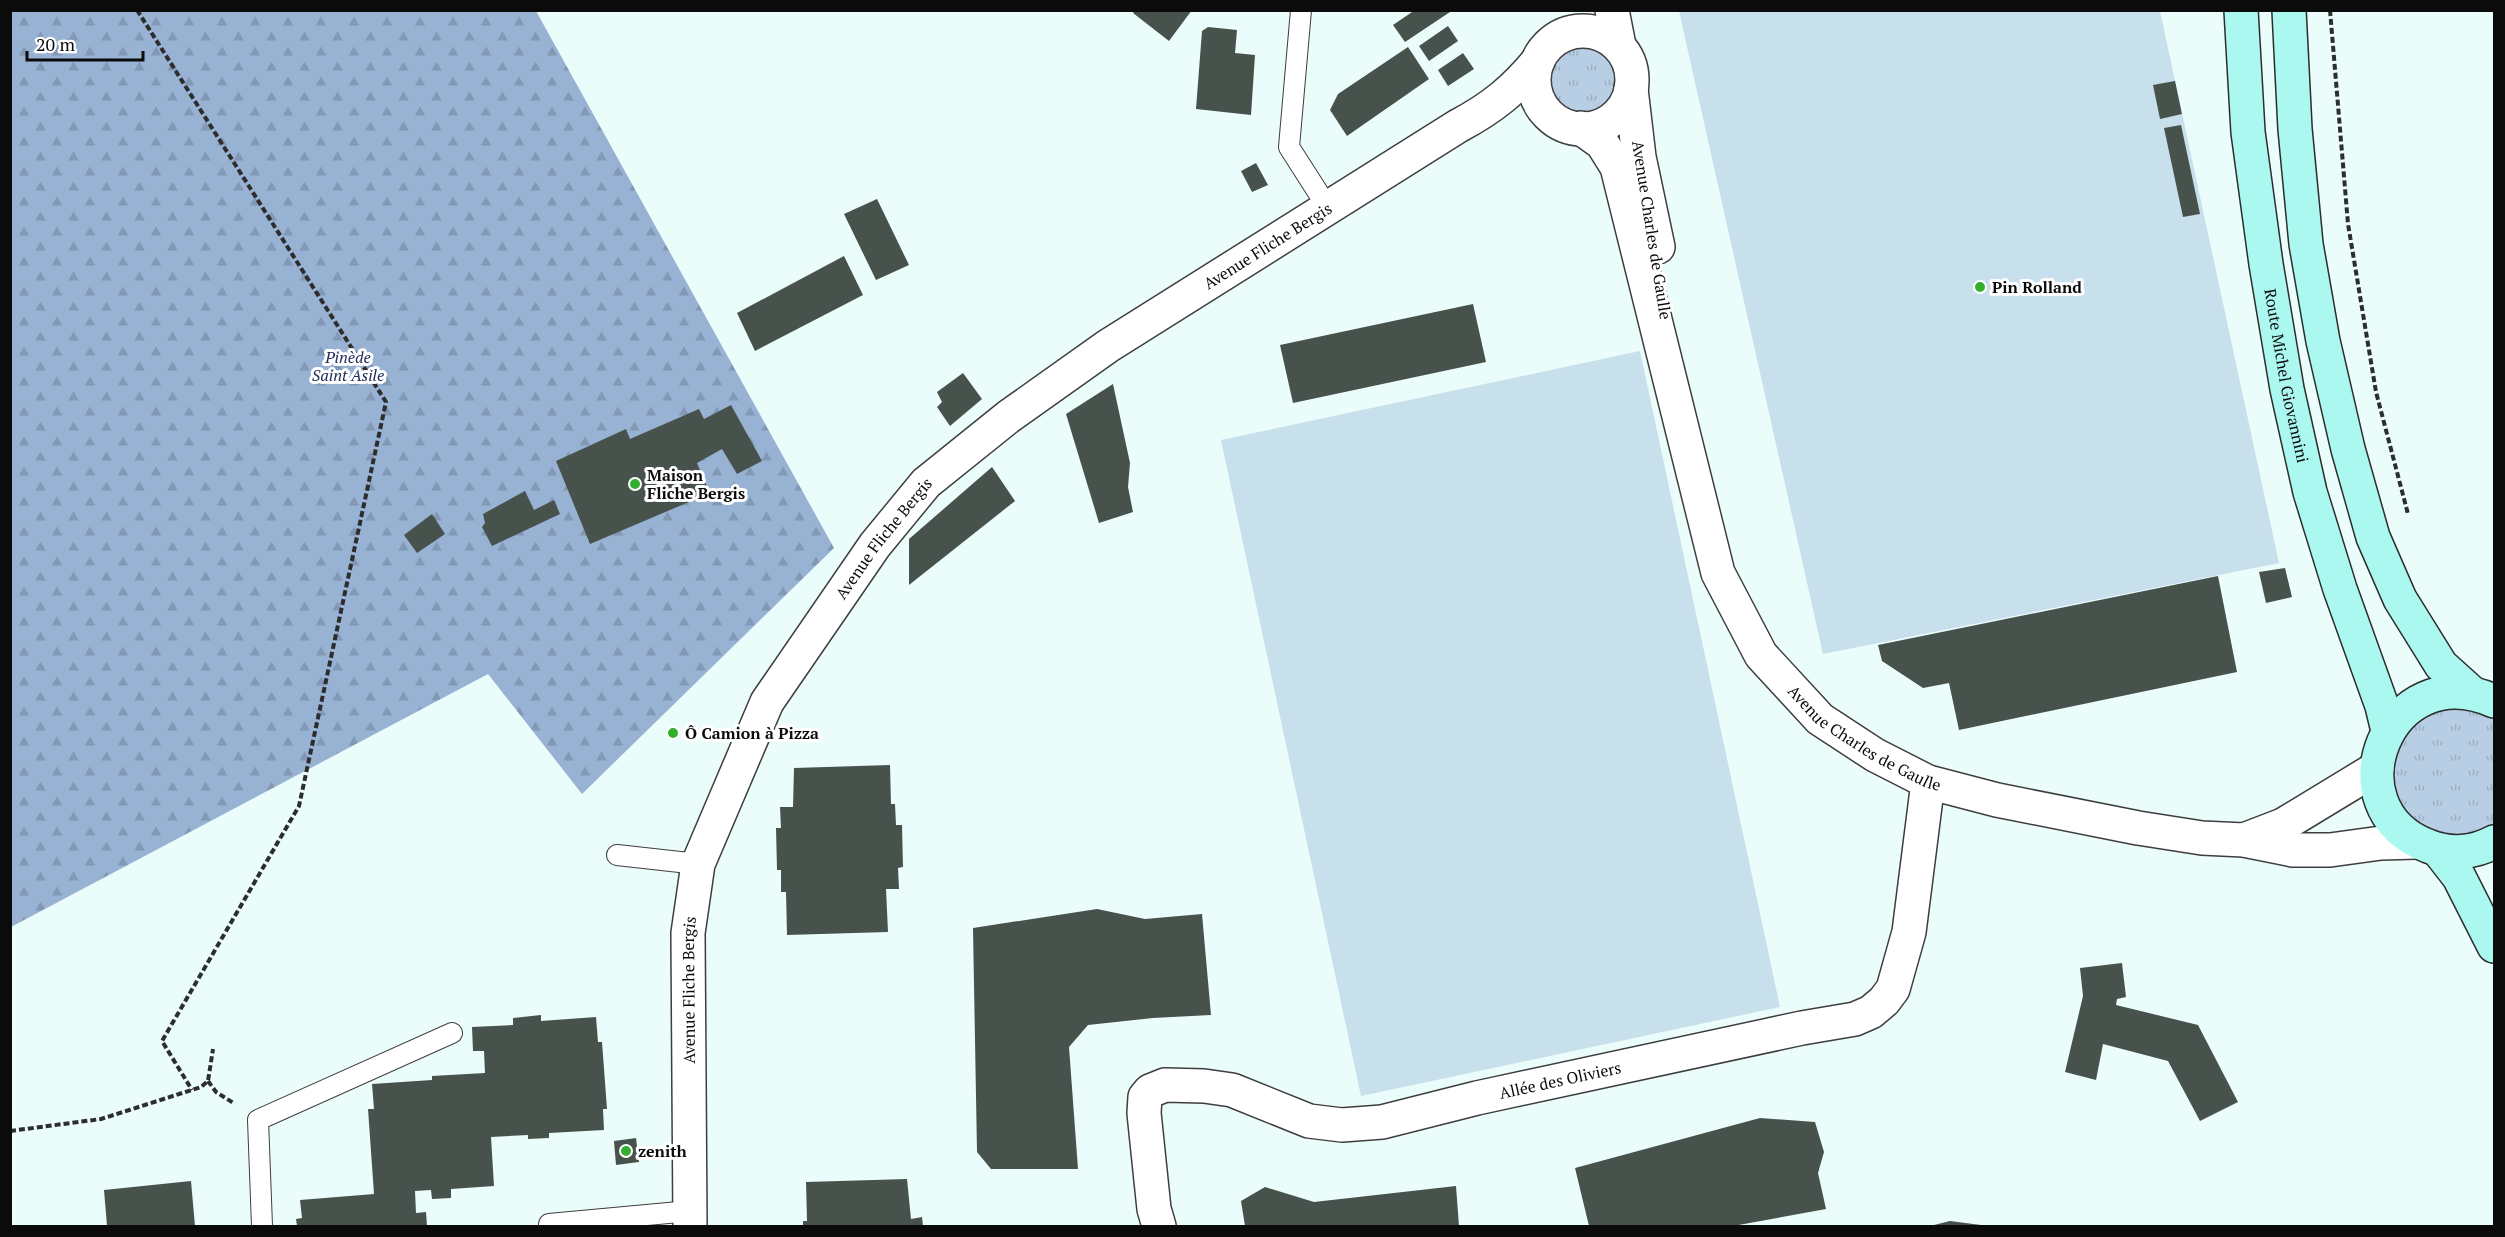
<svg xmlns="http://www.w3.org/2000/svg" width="2505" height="1237" viewBox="0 0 2505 1237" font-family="'PT Serif',serif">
	<defs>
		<pattern id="grass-tufts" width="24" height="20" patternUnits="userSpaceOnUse" patternTransform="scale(1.5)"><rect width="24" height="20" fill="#b7cee4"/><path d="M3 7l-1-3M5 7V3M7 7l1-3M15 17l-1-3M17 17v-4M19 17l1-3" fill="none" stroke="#9cb0c2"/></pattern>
		<pattern id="forest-firs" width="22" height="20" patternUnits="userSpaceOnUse" patternTransform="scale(1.5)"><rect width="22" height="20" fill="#98b2d4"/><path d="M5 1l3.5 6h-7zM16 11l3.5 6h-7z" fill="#8298b5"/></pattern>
	</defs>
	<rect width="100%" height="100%" fill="#eafdfa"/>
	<!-- grass -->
	<g fill="url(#grass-tufts)">
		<circle cx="1583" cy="80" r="48"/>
		<path d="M2494,701V842H2417L2377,768L2406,710Z"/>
	</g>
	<!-- forest -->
	<path fill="url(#forest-firs)" d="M11,11H536L834,548L582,794L488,674L11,927Z"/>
	<!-- pitch -->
	<g fill="#c8dfec">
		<path d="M1679,11H2160L2279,563L1823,654Z"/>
		<path d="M1640,351L1780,1007L1361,1096L1221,440Z"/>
	</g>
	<!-- building -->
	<g fill="#48524c">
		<path d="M1135,10H1192L1169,41L1133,13Z"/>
		<path d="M1415,10H1453L1405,42L1393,25Z"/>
		<path d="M1448,26L1458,41L1429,61L1419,46Z"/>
		<path d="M1208,27L1237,30L1235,53L1255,55L1251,115L1196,109L1202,31Z"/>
		<path d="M1408,47L1429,79L1347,136L1330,110L1338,94Z"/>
		<path d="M1463,53L1474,69L1448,86L1438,70Z"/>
		<path d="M2175,81L2182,114L2160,119L2153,85Z"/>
		<path d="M2181,125L2200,214L2183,217L2164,128Z"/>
		<path d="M1256,163L1268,185L1252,192L1241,171Z"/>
		<path d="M877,199L909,265L876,280L844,214Z"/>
		<path d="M844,256L863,295L755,351L737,313Z"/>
		<path d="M1473,304L1486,362L1293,403L1280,345Z"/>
		<path d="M963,373L982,399L950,426L937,407L942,402L937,392Z"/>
		<path d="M1113,384L1130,463L1128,487L1133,512L1099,523L1066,414Z"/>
		<path d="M731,405L762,461L737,474L722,449L697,463L710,493L590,544L556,461L626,429L630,439L699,409L704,419Z"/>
		<path d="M992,467L1015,501L909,585V539Z"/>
		<path d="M525,491L534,510L554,500L560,514L492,546L482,527L485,523L483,514Z"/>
		<path d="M432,514L445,534L417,553L404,535Z"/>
		<path d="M2285,568L2292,597L2266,603L2259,572Z"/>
		<path d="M2218,576L2237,672L1959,730L1949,683L1923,688L1882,661L1878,645Z"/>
		<path d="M890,765L891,804H895L896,825H902L903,867L898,868L899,889H886L888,932L787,935L786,892H781V870H777L776,828H781L780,807H793L794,768Z"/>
		<path d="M1097,909L1145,919L1202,914L1211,1015L1153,1018L1088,1025L1069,1047L1078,1169H991L977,1152L973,928Z"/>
		<path d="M2122,963L2126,997L2117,999L2116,1005L2198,1025L2238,1102L2200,1121L2168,1061L2103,1044L2096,1080L2065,1072L2083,996L2080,968Z"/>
		<path d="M541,1015V1021L596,1017L598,1042H602L607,1109H603L604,1130L549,1133V1138L528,1139V1135L491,1137L494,1186L451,1189V1198L432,1199L431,1190L415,1191L416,1213L426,1212L427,1226H297L296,1219L302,1218L300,1200L374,1194L368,1109H374L372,1084L432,1080V1076L485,1073L484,1051H473L472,1027L513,1025V1018Z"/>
		<path d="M1760,1118L1815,1122L1824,1152L1818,1173L1826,1209L1733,1226H1589L1575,1168Z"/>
		<path d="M636,1138L639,1162L616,1165L614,1141Z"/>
		<path d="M907,1179L911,1219L922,1217L923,1226H803V1221H807L806,1182Z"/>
		<path d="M191,1181L195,1226H107L104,1190Z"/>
		<path d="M1456,1186L1459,1226H1245L1241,1201L1265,1187L1314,1202Z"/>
		<path d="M1950,1221L1981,1225L1980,1226H1930Z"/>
	</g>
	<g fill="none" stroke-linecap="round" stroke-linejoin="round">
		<defs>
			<g id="service">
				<path d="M1301,10L1289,147L1328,208"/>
				<path d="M617,855L698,864"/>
				<path d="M262,1226L258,1120L452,1033"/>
				<path d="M549,1226V1224L690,1211"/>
			</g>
			<g id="minor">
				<path id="s1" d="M1159,1226L1154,1209L1144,1113L1145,1097L1150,1091L1165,1085L1204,1086L1232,1090L1309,1121L1342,1125L1382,1122L1477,1098L1802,1028L1855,1019L1871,1012L1884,1001L1893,989L1909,932L1928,782"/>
			</g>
			<g id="tertiary">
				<path d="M1612,10L1619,46"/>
				<circle cx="1583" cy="80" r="49"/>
				<path d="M1631,89L1639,157L1658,247"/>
				<path id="s2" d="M1581,128L1602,143L1617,167L1718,573L1761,655L1820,719L1875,755L1928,782L1997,800L2138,828L2202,838L2244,840L2293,850H2330L2381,843L2417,842"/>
				<path d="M2244,840L2283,825L2377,768"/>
				<path id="s3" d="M690,1226L688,933L698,864L767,702L875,545L926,483L1008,417L1108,346L1458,126C1492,108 1514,90 1538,61"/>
			</g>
			<g id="secondary">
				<path id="s4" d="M2241,10L2248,132L2266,264L2287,389L2310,492L2340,589L2382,706L2388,731"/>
				<path d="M2289,10L2295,129L2306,244L2323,341L2348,449L2373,537L2400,599L2441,665L2472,693"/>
				<path d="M2494,701C2388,654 2328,808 2428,846C2450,855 2474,853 2494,842"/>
				<path d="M2438,850L2459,877L2494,946"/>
			</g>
		</defs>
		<!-- service casing -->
		<use href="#service" stroke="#3e3e3e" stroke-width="22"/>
		<!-- minor casing -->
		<use href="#minor" stroke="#3e3e3e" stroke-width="36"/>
		<!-- tertiary casing -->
		<use href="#tertiary" stroke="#3e3e3e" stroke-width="36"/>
		<!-- secondary casing -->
		<use href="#secondary" stroke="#2d2d2d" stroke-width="36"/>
		<!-- path -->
		<g stroke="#2d2d2d" stroke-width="4" stroke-dasharray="6 3" stroke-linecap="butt">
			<path d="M137,10L386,402L299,806L162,1041L192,1090"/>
			<path d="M2330,10L2348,224L2376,392L2408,514"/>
			<path d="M208,1081L216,1092L235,1104"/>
			<path d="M10,1131L101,1119L201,1087L208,1081L213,1049"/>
		</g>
		<!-- service -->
		<use href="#service" stroke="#fff" stroke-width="20"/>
		<!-- minor -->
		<use href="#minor" stroke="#fff" stroke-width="33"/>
		<!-- tertiary -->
		<use href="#tertiary" stroke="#fff" stroke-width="33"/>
		<!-- secondary -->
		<use href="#secondary" stroke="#aaf8f0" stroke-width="33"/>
	</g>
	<!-- markers -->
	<g fill="#34ae2f" stroke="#fff" stroke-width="2">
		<circle cx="1980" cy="287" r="6"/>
		<circle cx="635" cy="484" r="6"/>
		<circle cx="673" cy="733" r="6"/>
		<circle cx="626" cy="1151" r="6"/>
	</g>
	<g text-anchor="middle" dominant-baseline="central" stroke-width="6" stroke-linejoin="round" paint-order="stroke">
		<!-- street labels -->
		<g font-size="16" fill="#0b0b0b" stroke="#fff">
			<text transform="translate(1652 230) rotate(81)">Avenue Charles de Gaulle</text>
			<text stroke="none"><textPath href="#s3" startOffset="1226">Avenue Fliche Bergis</textPath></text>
			<text stroke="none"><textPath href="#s4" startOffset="369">Route Michel Giovannini</textPath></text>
			<text stroke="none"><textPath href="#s3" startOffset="740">Avenue Fliche Bergis</textPath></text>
			<text stroke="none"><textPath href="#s2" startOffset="700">Avenue Charles de Gaulle</textPath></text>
			<text stroke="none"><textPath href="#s3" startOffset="236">Avenue Fliche Bergis</textPath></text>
			<text stroke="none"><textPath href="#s1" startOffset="561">Allée des Oliviers</textPath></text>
		</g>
		<!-- poi labels -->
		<g font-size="16" font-weight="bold" fill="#0b0b0b" stroke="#fff" text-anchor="start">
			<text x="1992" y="287">Pin Rolland</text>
			<text x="647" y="475">Maison<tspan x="647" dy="18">Fliche Bergis</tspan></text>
			<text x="685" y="733">Ô Camion à Pizza</text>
			<text x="638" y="1151">zenith</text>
		</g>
		<!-- park labels -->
		<g font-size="16" font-style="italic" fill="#212d5c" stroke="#fff">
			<text x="348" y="357">Pinède<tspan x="348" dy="18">Saint Asile</tspan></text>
		</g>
	</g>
	<!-- border -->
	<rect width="2505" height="1237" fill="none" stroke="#0b0b0b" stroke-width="24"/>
	<!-- scale -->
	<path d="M27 51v9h116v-9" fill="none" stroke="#0b0b0b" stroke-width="3"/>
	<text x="36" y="51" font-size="18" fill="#0b0b0b" stroke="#ffffff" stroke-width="4.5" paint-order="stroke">20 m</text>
</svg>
